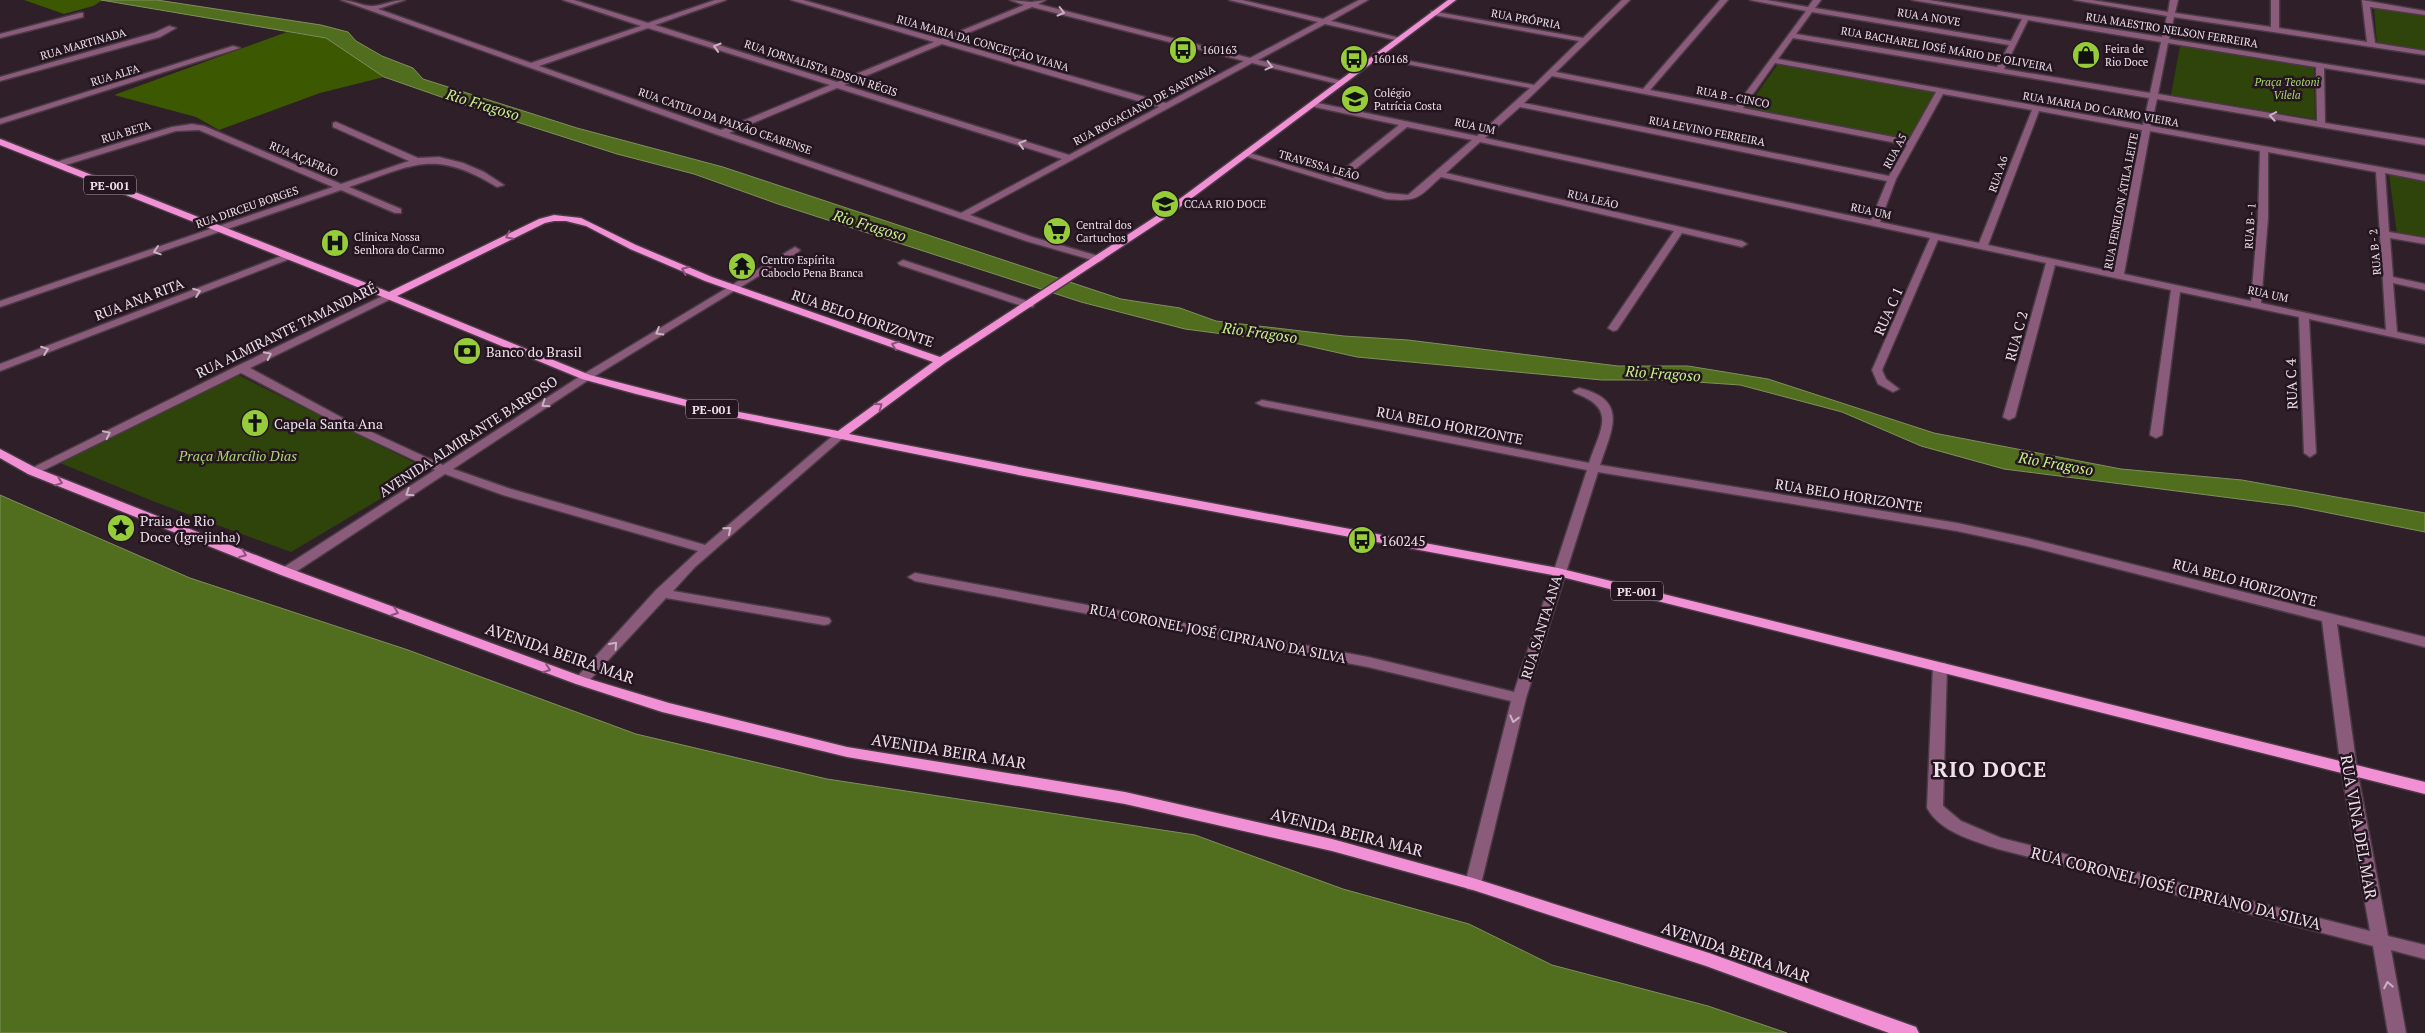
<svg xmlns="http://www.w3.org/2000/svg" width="2425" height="1033" viewBox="0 0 2425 1033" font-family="'PT Serif',serif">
	<rect width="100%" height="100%" fill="#2e1f29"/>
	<!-- green -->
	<g fill="#2f440b">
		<path d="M2374,7L2425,14V51L2377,44Z"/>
		<path d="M2180,46L2314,65L2315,119L2171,95Z"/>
		<path d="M1778,64L1936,92L1913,141L1746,109Z"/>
		<path d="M2389,174L2425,180V239L2397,234Z"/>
		<path d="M238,375L429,470L291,552L155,502L60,463Z"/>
	</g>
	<!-- forest -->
	<g fill="#3c5800">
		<path d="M12,0H103L93,6L64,14L24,0Z"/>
		<path d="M287,32L326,38L384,77L320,93L219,130L196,117L114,95Z"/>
	</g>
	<!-- water -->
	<g fill="#506e1e" stroke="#7f905b">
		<path d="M101,0H157L321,25L348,32L356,41L382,56L413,68L423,79L577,128L723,167L1121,299L1180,308L1216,321L1344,336L1408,340L1618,366H1688L1768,379L1934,433L2121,469L2242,480L2425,513V532L2294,506L2004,469L1921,446L1842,412L1740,385L1667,380H1602L1357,357L1299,344L1185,329L1081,302L778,204L694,174L617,154L470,107L384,77L326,38Z"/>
		<path d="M0,495L190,578L408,650L636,734L827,779L1195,835L1343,889L1469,924L1552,965L1708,1006L1787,1033H0Z"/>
	</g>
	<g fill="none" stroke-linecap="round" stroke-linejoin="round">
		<defs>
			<g id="minor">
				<path d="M341,0C352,0 365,7 373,6C384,5 393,0 405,0L378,9L531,63L641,26L563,0H574L648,23L715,0H726L655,25L837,82L934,42L791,0H803L941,39L1024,5L1010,0L1031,2L1046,0L1038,4L1250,58L1318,22L1229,0H1242L1323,19L1359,0H1368L1331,21L1404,39L1400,41L1325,24L1258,60L1342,81V85L1252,63L970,215L1032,237L1102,257L1104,259L1099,262L1026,241L718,135ZM1032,7L1244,61L1166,103L948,41ZM648,28L830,85L721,130L539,66ZM942,44L1159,107L1069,155L844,85ZM837,88L1062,159L961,213L729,133Z"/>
				<path d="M1622,0H1630L1556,72L1643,89L1720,0H1728L1650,90L1736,106L1806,11L1750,0H1767L1808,7L1813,0H1821L1815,8L2011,41L2022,19L1912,0H1929L2162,37L2167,16L2074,0H2092L2168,12L2170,0H2178L2175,13L2271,27V0H2279V28L2367,42L2362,0L2425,11V15L2370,7L2375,43L2425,51V55L2174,17L2169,39L2425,80V84L2324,68L2325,123L2425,139V145L2157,99L2151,126L2425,175V181L2385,173L2389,232L2425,238V244L2390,238L2393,277L2425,284V290L2393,283L2397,332L2425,338V344L2309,319L2316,453L2310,457L2304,453L2299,317L2180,292L2162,435L2156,438L2150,435L2171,290L2055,265L2015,417L2009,420L2003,417L2046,263L1938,240L1882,370L1886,379L1899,389L1893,392L1878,384L1872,370L1930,238L1480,142L1446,173L1742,241L1747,244L1742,247L1682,233L1617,330L1613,331L1608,328L1674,231L1441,177C1418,198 1418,202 1386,199L1242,155L1246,152L1333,178L1399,125L1310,106L1309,104L1313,102L1477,136L1530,88L1376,58L1372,56L1373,54L1534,85L1579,41L1434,15H1431V11L1583,38ZM1812,12L2009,45L1997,67L1796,34ZM2028,20L2161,42L2150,93L2004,69ZM1793,38L2149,98L2143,125L1778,59ZM2168,43L2316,67L2317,121L2158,94ZM1775,63L1936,92L1909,140L1743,108ZM1552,76L1907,145L1889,176L1524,103ZM1943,94L2032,110L1979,243L1880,222L1896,179ZM1520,107L1887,181L1871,220L1485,138ZM2039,111L2142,130L2114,272L1988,245ZM1407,127L1472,140L1408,195L1387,193L1342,180ZM2150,131L2260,151L2258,218L2251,301L2124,274ZM2268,152L2376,172L2386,330L2261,303L2268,218Z"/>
				<path d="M80,13H83V17L0,38V34Z"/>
				<path d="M169,26L176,28L160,37L0,81V77L154,33Z"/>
				<path d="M233,46L240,48L0,124V119Z"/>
				<path d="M336,122L418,158L439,157L463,163L484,172L504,185L497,187C434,148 413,165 349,187L401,209V213H395L341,190L0,307V301L333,187L199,130L176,131L59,167L56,166V162L172,127L192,124L204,126L341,184L409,161L333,127V123Z"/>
				<path d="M795,247L800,250L798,252L590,379L453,469L511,489L705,545L836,433H844L846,435L844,437L695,567L673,591L824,617L829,618L831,621L829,624L824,625L666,598L586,684H576L574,681L576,678L656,590L698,551L503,495L445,474L291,575H281L279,572L281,569L435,470L344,427L241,373L36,474L32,475L26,471L237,366L389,293L394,296L393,298L250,368L352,423L443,465L582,375Z"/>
				<path d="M289,253L292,254V258L0,371V364Z"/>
				<path d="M903,260L1033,303L1034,305L1033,307H1025L900,265L898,263Z"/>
				<path d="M1579,388C1629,400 1612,429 1600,465L1957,523L2027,538L2425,637V647L2337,624L2357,769L2388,936L2425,945V959L2391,950L2406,1033H2388L2373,946L1998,849C1974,841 1940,832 1927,808L1933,666L1935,663H1945L1947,666L1943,806L1961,821L2001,838L2370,931L2341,769L2322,621L2027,546L1957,531L1598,472L1526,698L1481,884L1479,889L1473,890L1467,889L1465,884L1511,701L1368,667L915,581L908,577L915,573L1368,657L1514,692L1587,470L1262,406L1256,403L1262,400L1589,463C1600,429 1618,409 1575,393L1573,391Z"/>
			</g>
			<g id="major">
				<path d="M1448,0H1456L1164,219L945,363L849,434L1024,468L1558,568L2425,782V794L1558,576L1024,476L718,414L636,394L582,379L385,298L0,145V139L3,140L389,292L539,219L554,215L581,218L636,245L712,277L940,357L1158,215ZM554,221H566L586,226L630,249L705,281L933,362L838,431L718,408L590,375L397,296L545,223Z"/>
				<path d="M0,449L36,468L291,569L586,678L669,703L847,747L1125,792L1332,839L1473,878L1709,953L1916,1027L1919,1033H1889L1706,966L1473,890L1332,851L1125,804L847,757L662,712L576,684L281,575L28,474L0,458Z"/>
			</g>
		</defs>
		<!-- minor casing -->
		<use href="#minor" stroke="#493a44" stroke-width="3"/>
		<!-- major casing -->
		<use href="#major" stroke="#493a44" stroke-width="3"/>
		<!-- minor -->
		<use href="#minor" fill="#8b5b7c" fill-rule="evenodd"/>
		<!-- major -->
		<use href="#major" fill="#f290d6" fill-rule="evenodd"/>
	</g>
	<!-- one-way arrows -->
	<defs><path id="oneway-chevron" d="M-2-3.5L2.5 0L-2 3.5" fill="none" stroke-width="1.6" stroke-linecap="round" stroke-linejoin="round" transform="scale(1.25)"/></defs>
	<g stroke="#cab2c2">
		<use href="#oneway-chevron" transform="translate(1061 12) rotate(14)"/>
		<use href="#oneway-chevron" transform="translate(717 47) rotate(-163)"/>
		<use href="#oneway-chevron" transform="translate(1269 66) rotate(14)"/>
		<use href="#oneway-chevron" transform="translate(2273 116) rotate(-170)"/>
		<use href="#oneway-chevron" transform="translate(1022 144) rotate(-163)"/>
		<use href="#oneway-chevron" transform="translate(157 251) rotate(161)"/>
		<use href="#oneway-chevron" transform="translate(197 292) rotate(-21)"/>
		<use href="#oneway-chevron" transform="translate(659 332) rotate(149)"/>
		<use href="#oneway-chevron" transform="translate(45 350) rotate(-21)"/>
		<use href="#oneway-chevron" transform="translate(268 355) rotate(-26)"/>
		<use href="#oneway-chevron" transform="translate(545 404) rotate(146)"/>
		<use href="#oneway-chevron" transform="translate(107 434) rotate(-26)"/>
		<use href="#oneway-chevron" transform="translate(409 493) rotate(147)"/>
		<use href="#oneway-chevron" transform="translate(728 530) rotate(-40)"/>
		<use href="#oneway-chevron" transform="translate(614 645) rotate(-48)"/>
		<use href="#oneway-chevron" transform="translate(1514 719) rotate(104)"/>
		<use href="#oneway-chevron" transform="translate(2388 985) rotate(-101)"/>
	</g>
	<g stroke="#8b527b">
		<use href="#oneway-chevron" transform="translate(509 236) rotate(154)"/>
		<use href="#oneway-chevron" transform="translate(685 270) rotate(-157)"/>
		<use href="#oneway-chevron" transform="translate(895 345) rotate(-161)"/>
		<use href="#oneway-chevron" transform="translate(879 406) rotate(-36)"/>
		<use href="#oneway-chevron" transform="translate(59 482) rotate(21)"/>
		<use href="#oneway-chevron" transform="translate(243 554) rotate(22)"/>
		<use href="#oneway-chevron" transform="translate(395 612) rotate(20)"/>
		<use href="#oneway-chevron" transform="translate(547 669) rotate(20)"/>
	</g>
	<!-- icons -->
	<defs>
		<symbol id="bus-disc" viewBox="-11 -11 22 22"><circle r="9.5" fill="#96cc3a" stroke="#241520"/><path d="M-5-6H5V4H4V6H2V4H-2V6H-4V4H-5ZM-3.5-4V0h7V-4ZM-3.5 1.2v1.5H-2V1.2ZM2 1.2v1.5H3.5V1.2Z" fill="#111"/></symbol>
		<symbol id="shop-disc" viewBox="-11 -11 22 22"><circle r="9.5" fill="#96cc3a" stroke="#241520"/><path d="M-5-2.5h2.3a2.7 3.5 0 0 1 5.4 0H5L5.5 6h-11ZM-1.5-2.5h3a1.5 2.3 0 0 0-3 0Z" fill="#111"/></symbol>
		<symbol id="school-disc" viewBox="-11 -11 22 22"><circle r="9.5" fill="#96cc3a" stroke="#241520"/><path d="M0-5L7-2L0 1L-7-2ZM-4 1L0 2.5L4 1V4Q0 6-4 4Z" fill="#111"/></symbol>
		<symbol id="supermarket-disc" viewBox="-11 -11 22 22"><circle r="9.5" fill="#96cc3a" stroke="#241520"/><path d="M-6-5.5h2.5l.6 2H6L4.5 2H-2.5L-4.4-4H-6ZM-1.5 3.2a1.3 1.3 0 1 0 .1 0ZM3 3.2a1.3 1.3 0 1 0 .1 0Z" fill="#111"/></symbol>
		<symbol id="hospital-disc" viewBox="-11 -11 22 22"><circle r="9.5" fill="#96cc3a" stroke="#241520"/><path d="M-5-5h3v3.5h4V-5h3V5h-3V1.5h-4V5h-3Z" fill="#111"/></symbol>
		<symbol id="temple-disc" viewBox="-11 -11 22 22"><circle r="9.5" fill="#96cc3a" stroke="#241520"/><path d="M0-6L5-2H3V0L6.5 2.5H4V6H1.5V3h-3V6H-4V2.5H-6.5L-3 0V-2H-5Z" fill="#111"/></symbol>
		<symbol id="bank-disc" viewBox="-11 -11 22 22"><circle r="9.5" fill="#96cc3a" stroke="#241520"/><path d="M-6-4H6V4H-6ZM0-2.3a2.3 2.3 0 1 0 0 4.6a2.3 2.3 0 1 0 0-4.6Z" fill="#111"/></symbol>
		<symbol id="church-disc" viewBox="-11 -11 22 22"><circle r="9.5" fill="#96cc3a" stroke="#241520"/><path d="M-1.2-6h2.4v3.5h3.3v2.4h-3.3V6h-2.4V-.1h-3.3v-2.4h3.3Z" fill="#111"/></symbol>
		<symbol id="sight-disc" viewBox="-11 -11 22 22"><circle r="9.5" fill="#96cc3a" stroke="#241520"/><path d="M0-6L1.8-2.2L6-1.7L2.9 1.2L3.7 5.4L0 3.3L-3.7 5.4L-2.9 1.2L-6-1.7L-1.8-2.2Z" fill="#111"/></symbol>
	</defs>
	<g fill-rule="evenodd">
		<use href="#bus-disc" x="1167" y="34" width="32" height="32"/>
		<use href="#shop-disc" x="2070" y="39" width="32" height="32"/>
		<use href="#bus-disc" x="1338" y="43" width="32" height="32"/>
		<use href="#school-disc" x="1339" y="83" width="32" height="32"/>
		<use href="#school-disc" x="1149" y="188" width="32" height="32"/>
		<use href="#supermarket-disc" x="1041" y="215" width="32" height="32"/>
		<use href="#hospital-disc" x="319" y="227" width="32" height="32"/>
		<use href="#temple-disc" x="726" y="250" width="32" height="32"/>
		<use href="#bank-disc" x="451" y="335" width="32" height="32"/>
		<use href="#church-disc" x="239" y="407" width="32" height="32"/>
		<use href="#sight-disc" x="105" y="512" width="32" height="32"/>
		<use href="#bus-disc" x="1346" y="524" width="32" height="32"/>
	</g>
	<g text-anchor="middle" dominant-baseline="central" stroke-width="5" stroke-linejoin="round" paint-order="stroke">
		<!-- far-street labels -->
		<g font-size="11" fill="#ece1e8" stroke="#241520">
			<text transform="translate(1929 17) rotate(9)">RUA A NOVE</text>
			<text transform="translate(1526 19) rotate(10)">RUA PRÓPRIA</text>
			<text transform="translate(2172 30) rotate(9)">RUA MAESTRO NELSON FERREIRA</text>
			<text transform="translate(983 43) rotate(16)">RUA MARIA DA CONCEIÇÃO VIANA</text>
			<text transform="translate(83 44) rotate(-16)">RUA MARTINADA</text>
			<text transform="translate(1947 49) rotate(10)">RUA BACHAREL JOSÉ MÁRIO DE OLIVEIRA</text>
			<text transform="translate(821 68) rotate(18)">RUA JORNALISTA EDSON RÉGIS</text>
			<text transform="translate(115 75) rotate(-17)">RUA ALFA</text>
			<text transform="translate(1733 97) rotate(11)">RUA B - CINCO</text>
			<text transform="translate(1144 105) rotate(-28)">RUA ROGACIANO DE SANTANA</text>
			<text transform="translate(2101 109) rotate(10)">RUA MARIA DO CARMO VIEIRA</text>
			<text transform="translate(725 121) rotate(19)">RUA CATULO DA PAIXÃO CEARENSE</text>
			<text transform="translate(1475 126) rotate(12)">RUA UM</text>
			<text transform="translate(1707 131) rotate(11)">RUA LEVINO FERREIRA</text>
			<text transform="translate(126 132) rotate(-17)">RUA BETA</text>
			<text transform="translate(1895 151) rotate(-62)">RUA A5</text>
			<text transform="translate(304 159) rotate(23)">RUA AÇAFRÃO</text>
			<text transform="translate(1319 165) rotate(16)">TRAVESSA LEÃO</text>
			<text transform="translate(1998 174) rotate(-71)">RUA A6</text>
			<text transform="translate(1593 199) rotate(13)">RUA LEÃO</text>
			<text transform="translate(2121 201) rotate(-79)">RUA FENELON ÁTILA LEITE</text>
			<text transform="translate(247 207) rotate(-19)">RUA DIRCEU BORGES</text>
			<text transform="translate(1871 211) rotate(12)">RUA UM</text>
			<text transform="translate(2250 226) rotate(-86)">RUA B - 1</text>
			<text transform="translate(2375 252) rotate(-95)">RUA B - 2</text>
			<text transform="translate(2268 294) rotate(12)">RUA UM</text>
		</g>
		<!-- far-poi labels -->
		<g font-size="11" fill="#ece1e8" stroke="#241520" text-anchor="start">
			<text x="2105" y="49">Feira de<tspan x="2105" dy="13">Rio Doce</tspan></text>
			<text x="1202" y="50">160163</text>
			<text x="1373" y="59">160168</text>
			<text x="1374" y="93">Colégio<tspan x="1374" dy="13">Patrícia Costa</tspan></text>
			<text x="1184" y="204">CCAA RIO DOCE</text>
			<text x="1076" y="225">Central dos<tspan x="1076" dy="13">Cartuchos</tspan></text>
			<text x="354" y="237">Clínica Nossa<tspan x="354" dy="13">Senhora do Carmo</tspan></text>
			<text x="761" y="260">Centro Espírita<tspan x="761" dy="13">Caboclo Pena Branca</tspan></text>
		</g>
		<!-- far-park labels -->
		<g font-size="11" font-style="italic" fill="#abd76e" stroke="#241520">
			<text x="2287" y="82">Praça Teotoni<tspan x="2287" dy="13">Vilela</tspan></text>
		</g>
		<!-- shield labels -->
		<g fill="#241520" stroke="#b0a4ac" stroke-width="1">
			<rect x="84" y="175.5" width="52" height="19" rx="4"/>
			<rect x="686" y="399.5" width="52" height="19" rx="4"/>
			<rect x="1611" y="581.5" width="52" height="19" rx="4"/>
		</g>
		<g font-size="12" font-weight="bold" fill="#ece1e8">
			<text x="110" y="185">PE-001</text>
			<text x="712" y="409">PE-001</text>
			<text x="1637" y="591">PE-001</text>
		</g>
		<!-- street labels -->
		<g font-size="14" fill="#ece1e8" stroke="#241520">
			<text transform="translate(139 299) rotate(-21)">RUA ANA RITA</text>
			<text transform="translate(1888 311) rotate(-66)">RUA C 1</text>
			<text transform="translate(863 318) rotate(19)">RUA BELO HORIZONTE</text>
			<text transform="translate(286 330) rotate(-26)">RUA ALMIRANTE TAMANDARÉ</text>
			<text transform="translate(2016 336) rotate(-75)">RUA C 2</text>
			<text transform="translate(2291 384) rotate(-92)">RUA C 4</text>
			<text transform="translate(1450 425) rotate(11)">RUA BELO HORIZONTE</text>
			<text transform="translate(468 436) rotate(-33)">AVENIDA ALMIRANTE BARROSO</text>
			<text transform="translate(1849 495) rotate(9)">RUA BELO HORIZONTE</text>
			<text transform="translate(2245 582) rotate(15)">RUA BELO HORIZONTE</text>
			<text transform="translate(1541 627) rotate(-73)">RUA SANTA ANA</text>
			<text transform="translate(1218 633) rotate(11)">RUA CORONEL JOSÉ CIPRIANO DA SILVA</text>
		</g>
		<!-- poi labels -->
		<g font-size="14" fill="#ece1e8" stroke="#241520" text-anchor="start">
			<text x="486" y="351">Banco do Brasil</text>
			<text x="274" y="423">Capela Santa Ana</text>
			<text x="140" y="520">Praia de Rio<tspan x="140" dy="16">Doce (Igrejinha)</tspan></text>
			<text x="1381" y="540">160245</text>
		</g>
		<!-- park labels -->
		<g font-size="14" font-style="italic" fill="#abd76e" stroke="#241520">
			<text x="238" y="455">Praça Marcílio Dias</text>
		</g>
		<!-- water labels -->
		<g font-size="15" font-style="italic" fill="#c5f288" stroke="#241520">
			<text transform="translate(483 104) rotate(17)">Rio Fragoso</text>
			<text transform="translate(870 225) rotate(17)">Rio Fragoso</text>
			<text transform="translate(1260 332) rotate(8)">Rio Fragoso</text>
			<text transform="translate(1663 373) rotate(4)">Rio Fragoso</text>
			<text transform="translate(2056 463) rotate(10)">Rio Fragoso</text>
		</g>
		<!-- near-street labels -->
		<g font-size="16" fill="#ece1e8" stroke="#241520">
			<text transform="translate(560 653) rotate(19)">AVENIDA BEIRA MAR</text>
			<text transform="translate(949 751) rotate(9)">AVENIDA BEIRA MAR</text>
			<text transform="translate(2359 827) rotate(80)">RUA VINA DEL MAR</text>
			<text transform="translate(1347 832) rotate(14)">AVENIDA BEIRA MAR</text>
			<text transform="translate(2176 888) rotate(14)">RUA CORONEL JOSÉ CIPRIANO DA SILVA</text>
			<text transform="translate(1736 952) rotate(19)">AVENIDA BEIRA MAR</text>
		</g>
		<!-- near-district labels -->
		<g font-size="22" font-weight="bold" letter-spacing="1" fill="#ece1e8" stroke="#241520">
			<text x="1990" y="768">RIO DOCE</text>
		</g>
	</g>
</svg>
